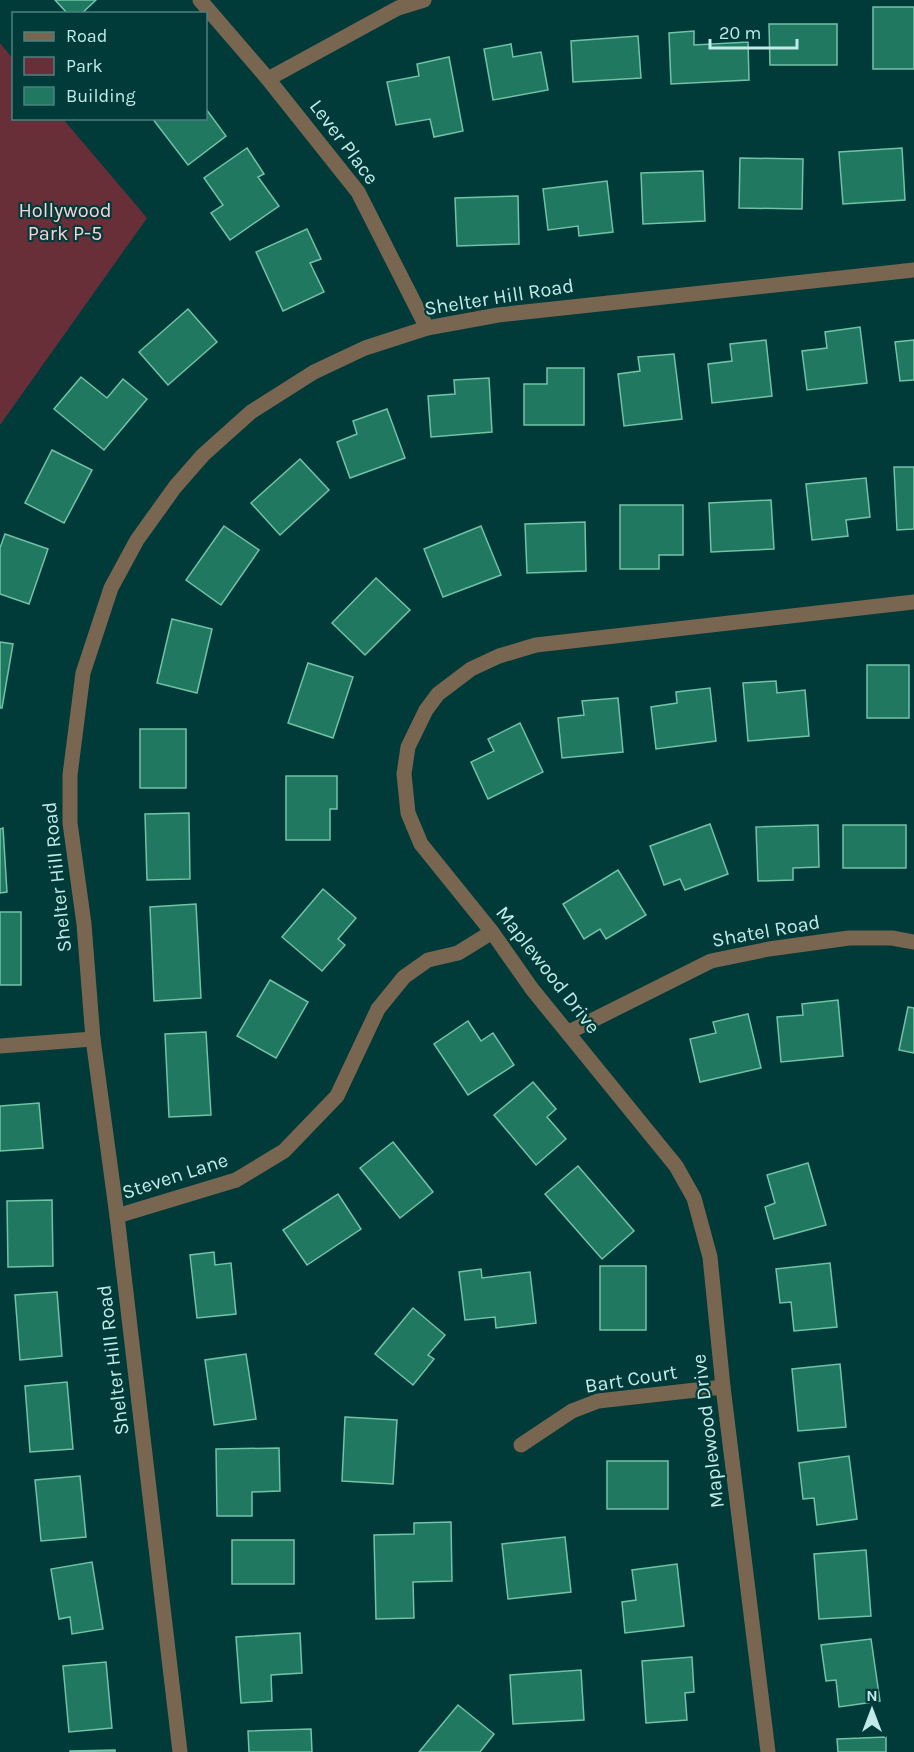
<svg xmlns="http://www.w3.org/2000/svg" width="914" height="1752" viewBox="0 0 914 1752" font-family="Karla,sans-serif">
	<rect width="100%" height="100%" fill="#013b39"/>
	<!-- green -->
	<path fill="#692f39" d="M0,43L13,59L14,118L63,119L147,218L0,425Z"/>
	<!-- building -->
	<g fill="#1f785f" stroke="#71c3a7" stroke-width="1.5">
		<path d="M55,0H96L81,14H68Z"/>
		<rect x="873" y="7" width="41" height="62"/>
		<path d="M769,24H837V65H770Z"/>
		<path d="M694,31V45L748,42L749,80L671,84L669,33Z"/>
		<path d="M638,36L641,78L573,82L571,41Z"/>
		<path d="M511,44L513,57L541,52L548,90L493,100L484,49Z"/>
		<path d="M449,57L463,131L434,137L430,119L396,125L387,82L419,76L417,64Z"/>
		<path d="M206,109L226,136L188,165L152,118H206Z"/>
		<path d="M247,148L264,174L258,177L279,206L230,240L211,213L223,205L204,178Z"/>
		<path d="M902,148L905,200L843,204L839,152Z"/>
		<path d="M740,158L803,159L802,209L739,208Z"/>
		<path d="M703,171L705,221L643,224L641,173Z"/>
		<path d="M607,181L613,232L579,236L578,226L548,230L543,189Z"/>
		<path d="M518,196L519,244L457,246L455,198Z"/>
		<path d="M307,229L321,259L310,263L324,292L283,311L256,252Z"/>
		<path d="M188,309L217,342L168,385L139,352Z"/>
		<path d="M860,327L867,383L807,390L802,351L827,348L825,332Z"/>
		<path d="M766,340L772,396L712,403L708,364L732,361L730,344Z"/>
		<path d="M914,340V380L900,381L895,342Z"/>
		<path d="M674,354L682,419L624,426L618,374L640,371L638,357Z"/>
		<path d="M547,368H584V425H524V384H547Z"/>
		<path d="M81,377L107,398L123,379L147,399L104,450L54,409Z"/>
		<path d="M489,378L492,432L431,437L428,396L455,394L454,380Z"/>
		<path d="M387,409L405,458L350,478L337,442L357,434L353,421Z"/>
		<path d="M52,450L92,470L64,523L25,503Z"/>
		<path d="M300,459L329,490L280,535L251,503Z"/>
		<path d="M894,467H914V529L897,530Z"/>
		<path d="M866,478L870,517L846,520L848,536L812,540L806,484Z"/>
		<path d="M771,500L774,549L711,552L709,503Z"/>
		<path d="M620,505H683V555H659V569H620Z"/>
		<path d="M585,522L586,571L527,573L525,524Z"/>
		<path d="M224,526L259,550L221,605L186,580Z"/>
		<path d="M481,526L501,575L443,597L424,549Z"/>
		<path d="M5,534L48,549L29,604L0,594V548Z"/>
		<path d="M376,578L410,610L365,655L332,623Z"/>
		<path d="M172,619L212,629L197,693L157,683Z"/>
		<path d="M0,642L13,644L2,708H0Z"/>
		<path d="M308,663L353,677L333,738L288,723Z"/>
		<rect x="867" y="665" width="42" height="53"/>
		<path d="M776,681L777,693L805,690L809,736L748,741L743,683Z"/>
		<path d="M710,688L716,741L656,749L651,707L677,703L676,692Z"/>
		<path d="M618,698L623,752L562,758L558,718L584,715L582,701Z"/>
		<path d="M520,723L543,772L488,799L471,762L494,751L488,739Z"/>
		<rect x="140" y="729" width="46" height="59"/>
		<path d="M286,776H337V809H330V840H286Z"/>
		<path d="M189,813L190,879L147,880L145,814Z"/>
		<path d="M710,824L728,874L685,890L680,879L664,885L650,846Z"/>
		<path d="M818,825L819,867L793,868V880L758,881L756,827Z"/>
		<rect x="843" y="825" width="63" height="43"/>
		<path d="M3,828L7,892L0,893V829Z"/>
		<path d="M618,870L646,915L606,939L600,929L584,939L563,904Z"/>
		<path d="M323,889L356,918L338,939L345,945L322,971L282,937Z"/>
		<path d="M196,904L201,998L154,1001L150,907Z"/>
		<rect x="0" y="912" width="21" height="73"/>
		<path d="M270,980L308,1002L276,1058L237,1036Z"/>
		<path d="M838,1000L843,1056L781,1062L777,1017L803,1015L802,1004Z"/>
		<path d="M908,1007L914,1008V1053L899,1050Z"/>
		<path d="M748,1014L761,1068L700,1082L690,1039L716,1033L713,1022Z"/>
		<path d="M468,1021L481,1041L493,1033L514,1065L468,1095L434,1044Z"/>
		<path d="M206,1032L211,1115L169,1117L165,1034Z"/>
		<path d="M533,1082L556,1109L547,1117L566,1139L536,1165L494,1115Z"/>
		<path d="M39,1103L43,1148L0,1151V1106Z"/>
		<path d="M393,1142L433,1192L400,1218L360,1168Z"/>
		<path d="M808,1163L826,1225L774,1239L765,1207L775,1203L767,1175Z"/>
		<path d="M578,1166L634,1231L602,1259L545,1194Z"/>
		<path d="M338,1194L361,1229L307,1265L283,1230Z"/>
		<path d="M52,1200L53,1266L8,1267L7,1201Z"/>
		<path d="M214,1252L215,1265L231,1263L236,1314L197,1318L190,1255Z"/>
		<path d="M830,1263L837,1327L794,1331L791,1302L780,1303L776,1269Z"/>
		<rect x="600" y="1266" width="46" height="64"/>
		<path d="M481,1269L482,1278L530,1272L536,1323L496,1328L495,1317L465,1320L459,1272Z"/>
		<path d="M57,1292L62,1356L20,1360L15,1295Z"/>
		<path d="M413,1308L445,1335L428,1355L434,1359L413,1385L375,1354Z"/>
		<path d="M246,1354L256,1419L214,1425L205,1360Z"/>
		<path d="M840,1364L846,1427L798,1431L792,1369Z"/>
		<path d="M67,1382L73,1449L30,1452L25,1386Z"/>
		<path d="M345,1417L397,1420L393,1484L342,1481Z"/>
		<path d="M279,1448L280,1491L252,1492V1516H217L216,1449Z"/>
		<path d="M849,1456L857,1519L817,1525L814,1498L803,1499L799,1463Z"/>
		<rect x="607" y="1461" width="61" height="48"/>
		<path d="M80,1476L86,1537L41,1541L35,1480Z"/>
		<path d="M451,1522L452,1581L413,1582L414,1618L376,1619L374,1535L414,1534V1523Z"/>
		<path d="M565,1537L571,1592L508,1599L502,1544Z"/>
		<rect x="232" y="1540" width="62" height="44"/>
		<path d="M866,1550L871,1616L819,1619L814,1554Z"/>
		<path d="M92,1562L103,1629L72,1634L70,1617L59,1619L51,1569Z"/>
		<path d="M677,1564L684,1626L625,1633L622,1602L636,1600L632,1570Z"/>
		<path d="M300,1633L302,1673L271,1675L272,1701L241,1703L236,1637Z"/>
		<path d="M871,1639L880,1701L839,1707L836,1680L826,1681L821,1645Z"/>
		<path d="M692,1657L694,1692L685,1693L687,1720L646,1723L642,1661Z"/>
		<path d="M106,1662L112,1728L69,1732L63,1666Z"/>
		<path d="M581,1670L584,1720L513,1724L510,1675Z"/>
		<path d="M458,1705L494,1734L480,1752H419Z"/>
		<path d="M311,1729L312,1752H249L248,1731Z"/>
		<path d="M886,1737V1752H838L837,1739Z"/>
		<path d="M115,1750V1752H70V1751Z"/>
	</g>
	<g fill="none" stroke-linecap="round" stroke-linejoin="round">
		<!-- minor -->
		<g stroke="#796650" stroke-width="15">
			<path d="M200,0L268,79L358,192L427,328"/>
			<path d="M268,79L398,8L424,0"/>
			<path d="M569,1032L711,961L769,949L849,938H892L914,942"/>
			<path d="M0,1046L93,1039"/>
			<path d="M117,1216L236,1180L284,1151L337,1096L378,1009L404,977L428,960L458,953L492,932"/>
			<path d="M521,1445L572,1411L598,1401L723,1387"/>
			<path d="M180,1752L117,1216L93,1039L84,924L70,823V775L83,673L111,588L137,540L175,487L203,455L251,412L314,372L365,348L427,328L498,315L914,270"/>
			<path d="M768,1752L723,1387L710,1257L694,1198L676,1166L532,989L492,932L421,844L408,813L404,774L408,747L426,710L438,694L471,669L499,656L536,645L914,602"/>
		</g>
	</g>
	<g text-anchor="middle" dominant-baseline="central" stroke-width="4.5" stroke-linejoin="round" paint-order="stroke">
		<!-- street labels -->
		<g font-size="20" fill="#c0ebe8" stroke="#013b39">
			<text transform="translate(344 142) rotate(53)">Lever Place</text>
			<text transform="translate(499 297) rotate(-9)">Shelter Hill Road</text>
			<text transform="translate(57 877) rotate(-96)">Shelter Hill Road</text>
			<text transform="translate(766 931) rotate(-10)">Shatel Road</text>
			<text transform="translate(548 970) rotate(52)">Maplewood Drive</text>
			<text transform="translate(175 1176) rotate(-18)">Steven Lane</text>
			<text transform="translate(113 1360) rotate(-97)">Shelter Hill Road</text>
			<text transform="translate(631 1379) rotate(-9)">Bart Court</text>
			<text transform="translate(708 1431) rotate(-97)">Maplewood Drive</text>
		</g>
		<!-- park labels -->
		<g font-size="20" fill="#fad1d6" stroke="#013b39">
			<text x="65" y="210">Hollywood<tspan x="65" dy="23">Park P-5</tspan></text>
		</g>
	</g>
	<!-- legend -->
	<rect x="12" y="12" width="195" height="108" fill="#013b39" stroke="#4d817f" stroke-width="1.5"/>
	<rect x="24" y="32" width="30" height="9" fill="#796650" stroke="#4d817f" stroke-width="1.5"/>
	<text x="66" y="42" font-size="18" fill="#c0ebe8">Road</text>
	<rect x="24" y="57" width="30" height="18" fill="#692f39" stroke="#4d817f" stroke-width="1.5"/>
	<text x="66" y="72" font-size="18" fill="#c0ebe8">Park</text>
	<rect x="24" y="87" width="30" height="18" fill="#1f785f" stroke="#4d817f" stroke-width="1.5"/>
	<text x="66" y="102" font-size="18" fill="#c0ebe8">Building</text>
	<!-- north arrow -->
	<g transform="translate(872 1710)" stroke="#013b39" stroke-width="4.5" paint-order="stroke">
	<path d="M0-4.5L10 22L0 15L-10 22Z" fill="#c0ebe8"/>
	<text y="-9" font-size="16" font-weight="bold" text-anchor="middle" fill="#c0ebe8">N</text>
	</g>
	<!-- scale -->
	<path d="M710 39v9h87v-9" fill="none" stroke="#c0ebe8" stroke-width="3"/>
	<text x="719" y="39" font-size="18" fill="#c0ebe8" stroke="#013b39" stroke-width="4.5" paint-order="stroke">20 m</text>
</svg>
